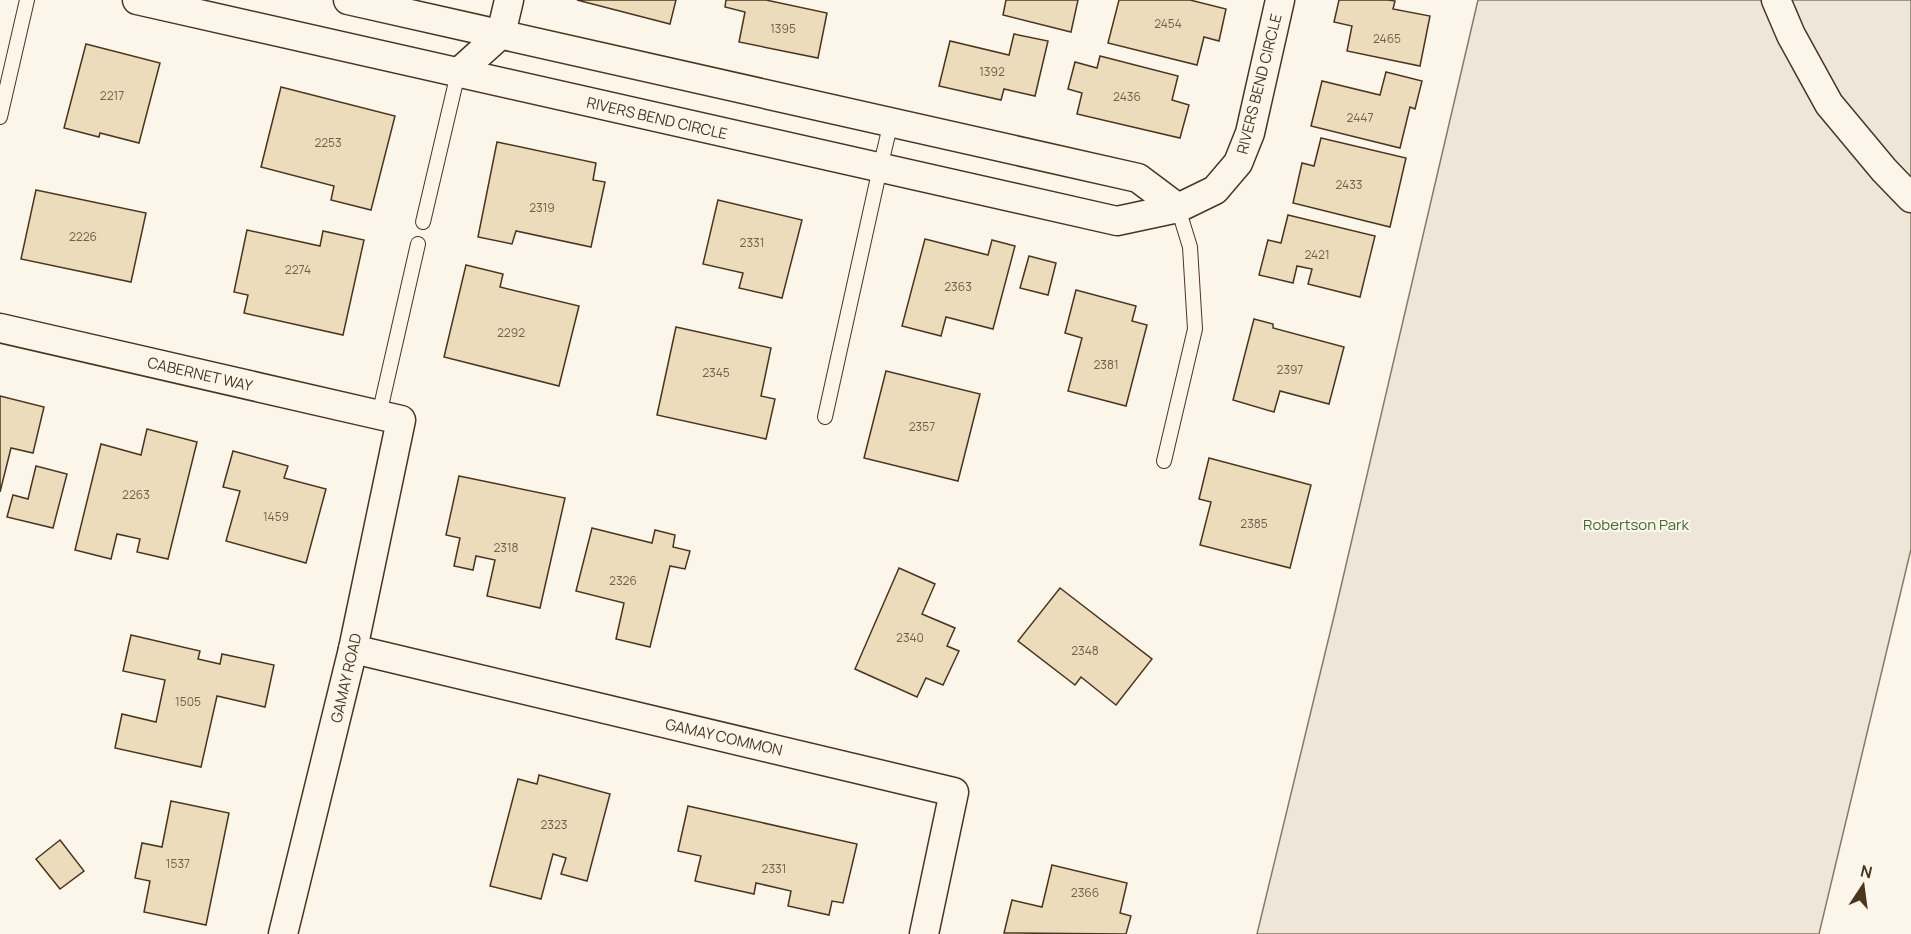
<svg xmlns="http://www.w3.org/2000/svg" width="1911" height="934" viewBox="0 0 1911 934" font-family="Manrope,sans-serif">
	<rect width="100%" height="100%" fill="#fbf6e9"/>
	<!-- green -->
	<path fill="#ede6d9" stroke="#887966" stroke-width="1.5" d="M1478,0H1911V549L1819,934H1257L1335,612Z"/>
	<!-- building -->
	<g fill="#ecdcbc" stroke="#4a3520" stroke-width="1.5">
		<path d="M577,0H676L670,24Z"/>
		<path d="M726,0H766L827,13L818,58L739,42L745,12L725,7Z"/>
		<path d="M1006,0H1078L1071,32L1003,15Z"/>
		<path d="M1119,0H1190L1226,9L1219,41L1204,37L1197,65L1108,43Z"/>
		<path d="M1339,0H1388L1395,1L1393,9L1430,16L1420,66L1347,51L1352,26L1334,22Z"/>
		<path d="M1014,34L1048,41L1035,96L1004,89L1001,100L939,86L950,41L1009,55Z"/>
		<path d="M86,44L160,63L139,143L100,133L99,137L64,128Z"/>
		<path d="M1100,56L1178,76L1172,100L1189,105L1180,138L1077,114L1082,93L1068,89L1075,62L1097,68Z"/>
		<path d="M1386,72L1422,81L1415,109L1410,107L1400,148L1311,126L1322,81L1380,95Z"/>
		<path d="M281,87L395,116L371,210L331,200L334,186L261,167Z"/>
		<path d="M1321,138L1406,158L1390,227L1293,203L1302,163L1314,166Z"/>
		<path d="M497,142L596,163L593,180L605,182L591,247L516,231L512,244L478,237Z"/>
		<path d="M36,190L146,213L131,282L21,259Z"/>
		<path d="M718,200L802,220L782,298L739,288L743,273L703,264Z"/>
		<path d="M1288,215L1375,236L1360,297L1308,284L1312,269L1297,266L1293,283L1259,275L1268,240L1281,243Z"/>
		<path d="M247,230L320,246L323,231L364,240L343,335L244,313L248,295L234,292Z"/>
		<path d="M925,239L988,255L992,240L1015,246L993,329L946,317L941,336L902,326Z"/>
		<path d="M1029,256L1056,263L1048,295L1020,288Z"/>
		<path d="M466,265L503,274L500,287L579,306L559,386L444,357Z"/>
		<path d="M1076,290L1136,306L1132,321L1147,325L1126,406L1068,391L1082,338L1065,333Z"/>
		<path d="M1254,319L1273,324V328L1344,347L1329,404L1280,391L1274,412L1233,400Z"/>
		<path d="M676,327L771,348L761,396L775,399L766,439L657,415Z"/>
		<path d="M886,371L980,394L958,481L864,458Z"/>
		<path d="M0,396L44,407L33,453L11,448L0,492Z"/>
		<path d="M147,429L197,442L168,559L137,552L140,539L117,534L111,559L75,550L101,444L141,455Z"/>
		<path d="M233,451L288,466L284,478L326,489L306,563L226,541L240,491L223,487Z"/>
		<path d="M1209,458L1311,485L1290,568L1200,545L1211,502L1199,499Z"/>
		<path d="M36,466L67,474L53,528L7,517L13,495L28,499Z"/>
		<path d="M459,476L565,498L540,608L487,596L495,560L476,556L473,570L454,566L460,538L446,535Z"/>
		<path d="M592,528L652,543L655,530L675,535L673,547L690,551L685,569L670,566L650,647L616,639L624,603L576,591Z"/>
		<path d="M899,568L935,584L922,614L955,628L947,646L959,651L943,685L926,678L917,697L855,669Z"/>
		<path d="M1060,588L1152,659L1116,705L1081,677L1075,685L1018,641Z"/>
		<path d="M131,635L200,651L198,659L220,664L222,654L274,665L265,707L217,696L201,767L115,748L122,714L156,722L165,680L123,671Z"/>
		<path d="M539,775L610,794L587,881L561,874L566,858L553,854L541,899L490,886L518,779L537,784Z"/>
		<path d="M171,801L229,813L206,925L144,912L150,881L135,878L142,843L162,847Z"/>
		<path d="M688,806L857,844L843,903L832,901L829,915L788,906L791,891L756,883L754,894L695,881L701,856L678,851Z"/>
		<path d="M60,840L84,871L60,889L36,859Z"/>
		<path d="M1052,865L1127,883L1120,913L1131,916L1126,934L1004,933L1012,900L1042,907Z"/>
	</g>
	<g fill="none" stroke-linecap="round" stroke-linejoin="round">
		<defs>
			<g id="service">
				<path d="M0,117L27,0"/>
				<path d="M423,222L458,73"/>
				<path d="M379,415L418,244"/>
				<path d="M825,417L880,168L891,122"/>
				<path d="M1164,461L1195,329L1190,247L1178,208"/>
			</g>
			<g id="minor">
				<path d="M137,0L1117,221L1178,208L1215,190L1238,163L1250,133L1280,0"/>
				<path d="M348,0L1138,178L1178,208"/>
				<path d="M1776,0L1791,35L1829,104L1884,170L1911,198"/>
				<path d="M458,73L501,34L509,0"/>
				<path d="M0,328L401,420L353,649L283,934"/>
				<path d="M353,649L954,792L924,934"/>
			</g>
		</defs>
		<!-- service casing -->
		<use href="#service" stroke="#4a3520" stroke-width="16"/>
		<!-- minor casing -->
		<use href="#minor" stroke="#4a3520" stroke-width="31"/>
		<!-- service -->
		<use href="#service" stroke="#fbf6e9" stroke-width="14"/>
		<!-- minor -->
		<use href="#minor" stroke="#fbf6e9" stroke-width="28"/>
	</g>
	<g text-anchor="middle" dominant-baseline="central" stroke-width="4.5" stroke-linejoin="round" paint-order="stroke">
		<!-- number labels -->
		<g font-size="12" fill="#725f47">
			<text x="1168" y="23">2454</text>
			<text x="783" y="28">1395</text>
			<text x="1387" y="38">2465</text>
			<text x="992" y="71">1392</text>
			<text x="112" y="95">2217</text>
			<text x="1127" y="96">2436</text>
			<text x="1360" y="117">2447</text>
			<text x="328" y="142">2253</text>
			<text x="1349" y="184">2433</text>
			<text x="542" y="207">2319</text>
			<text x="83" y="236">2226</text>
			<text x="752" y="242">2331</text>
			<text x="1317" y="254">2421</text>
			<text x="298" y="269">2274</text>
			<text x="958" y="286">2363</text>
			<text x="511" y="332">2292</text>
			<text x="1106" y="364">2381</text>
			<text x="1290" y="369">2397</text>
			<text x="716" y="372">2345</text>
			<text x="922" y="426">2357</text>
			<text x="136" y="494">2263</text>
			<text x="276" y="516">1459</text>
			<text x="1254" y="523">2385</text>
			<text x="506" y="547">2318</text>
			<text x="623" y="580">2326</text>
			<text x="910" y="637">2340</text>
			<text x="1085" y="650">2348</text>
			<text x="188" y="701">1505</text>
			<text x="554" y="824">2323</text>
			<text x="178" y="863">1537</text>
			<text x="774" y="868">2331</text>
			<text x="1085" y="892">2366</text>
		</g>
		<!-- street labels -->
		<g font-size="15" fill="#4a3520" stroke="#fbf6e9">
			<text transform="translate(1259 84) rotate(-76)">RIVERS BEND CIRCLE</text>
			<text transform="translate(657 118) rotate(13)">RIVERS BEND CIRCLE</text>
			<text transform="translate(200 374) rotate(13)">CABERNET WAY</text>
			<text transform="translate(346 678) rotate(-77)">GAMAY ROAD</text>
			<text transform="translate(724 737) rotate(13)">GAMAY COMMON</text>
		</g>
		<!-- park labels -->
		<g font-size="15" fill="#436837" stroke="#fbf6e9">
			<text x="1636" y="524">Robertson Park</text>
		</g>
	</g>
	<!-- north arrow -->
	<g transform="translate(1863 886) rotate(13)" stroke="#fbf6e9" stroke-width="4.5" paint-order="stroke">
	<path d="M0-4.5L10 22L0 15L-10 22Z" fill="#4a3520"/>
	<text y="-9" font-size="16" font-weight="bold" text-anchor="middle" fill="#4a3520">N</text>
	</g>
</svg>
